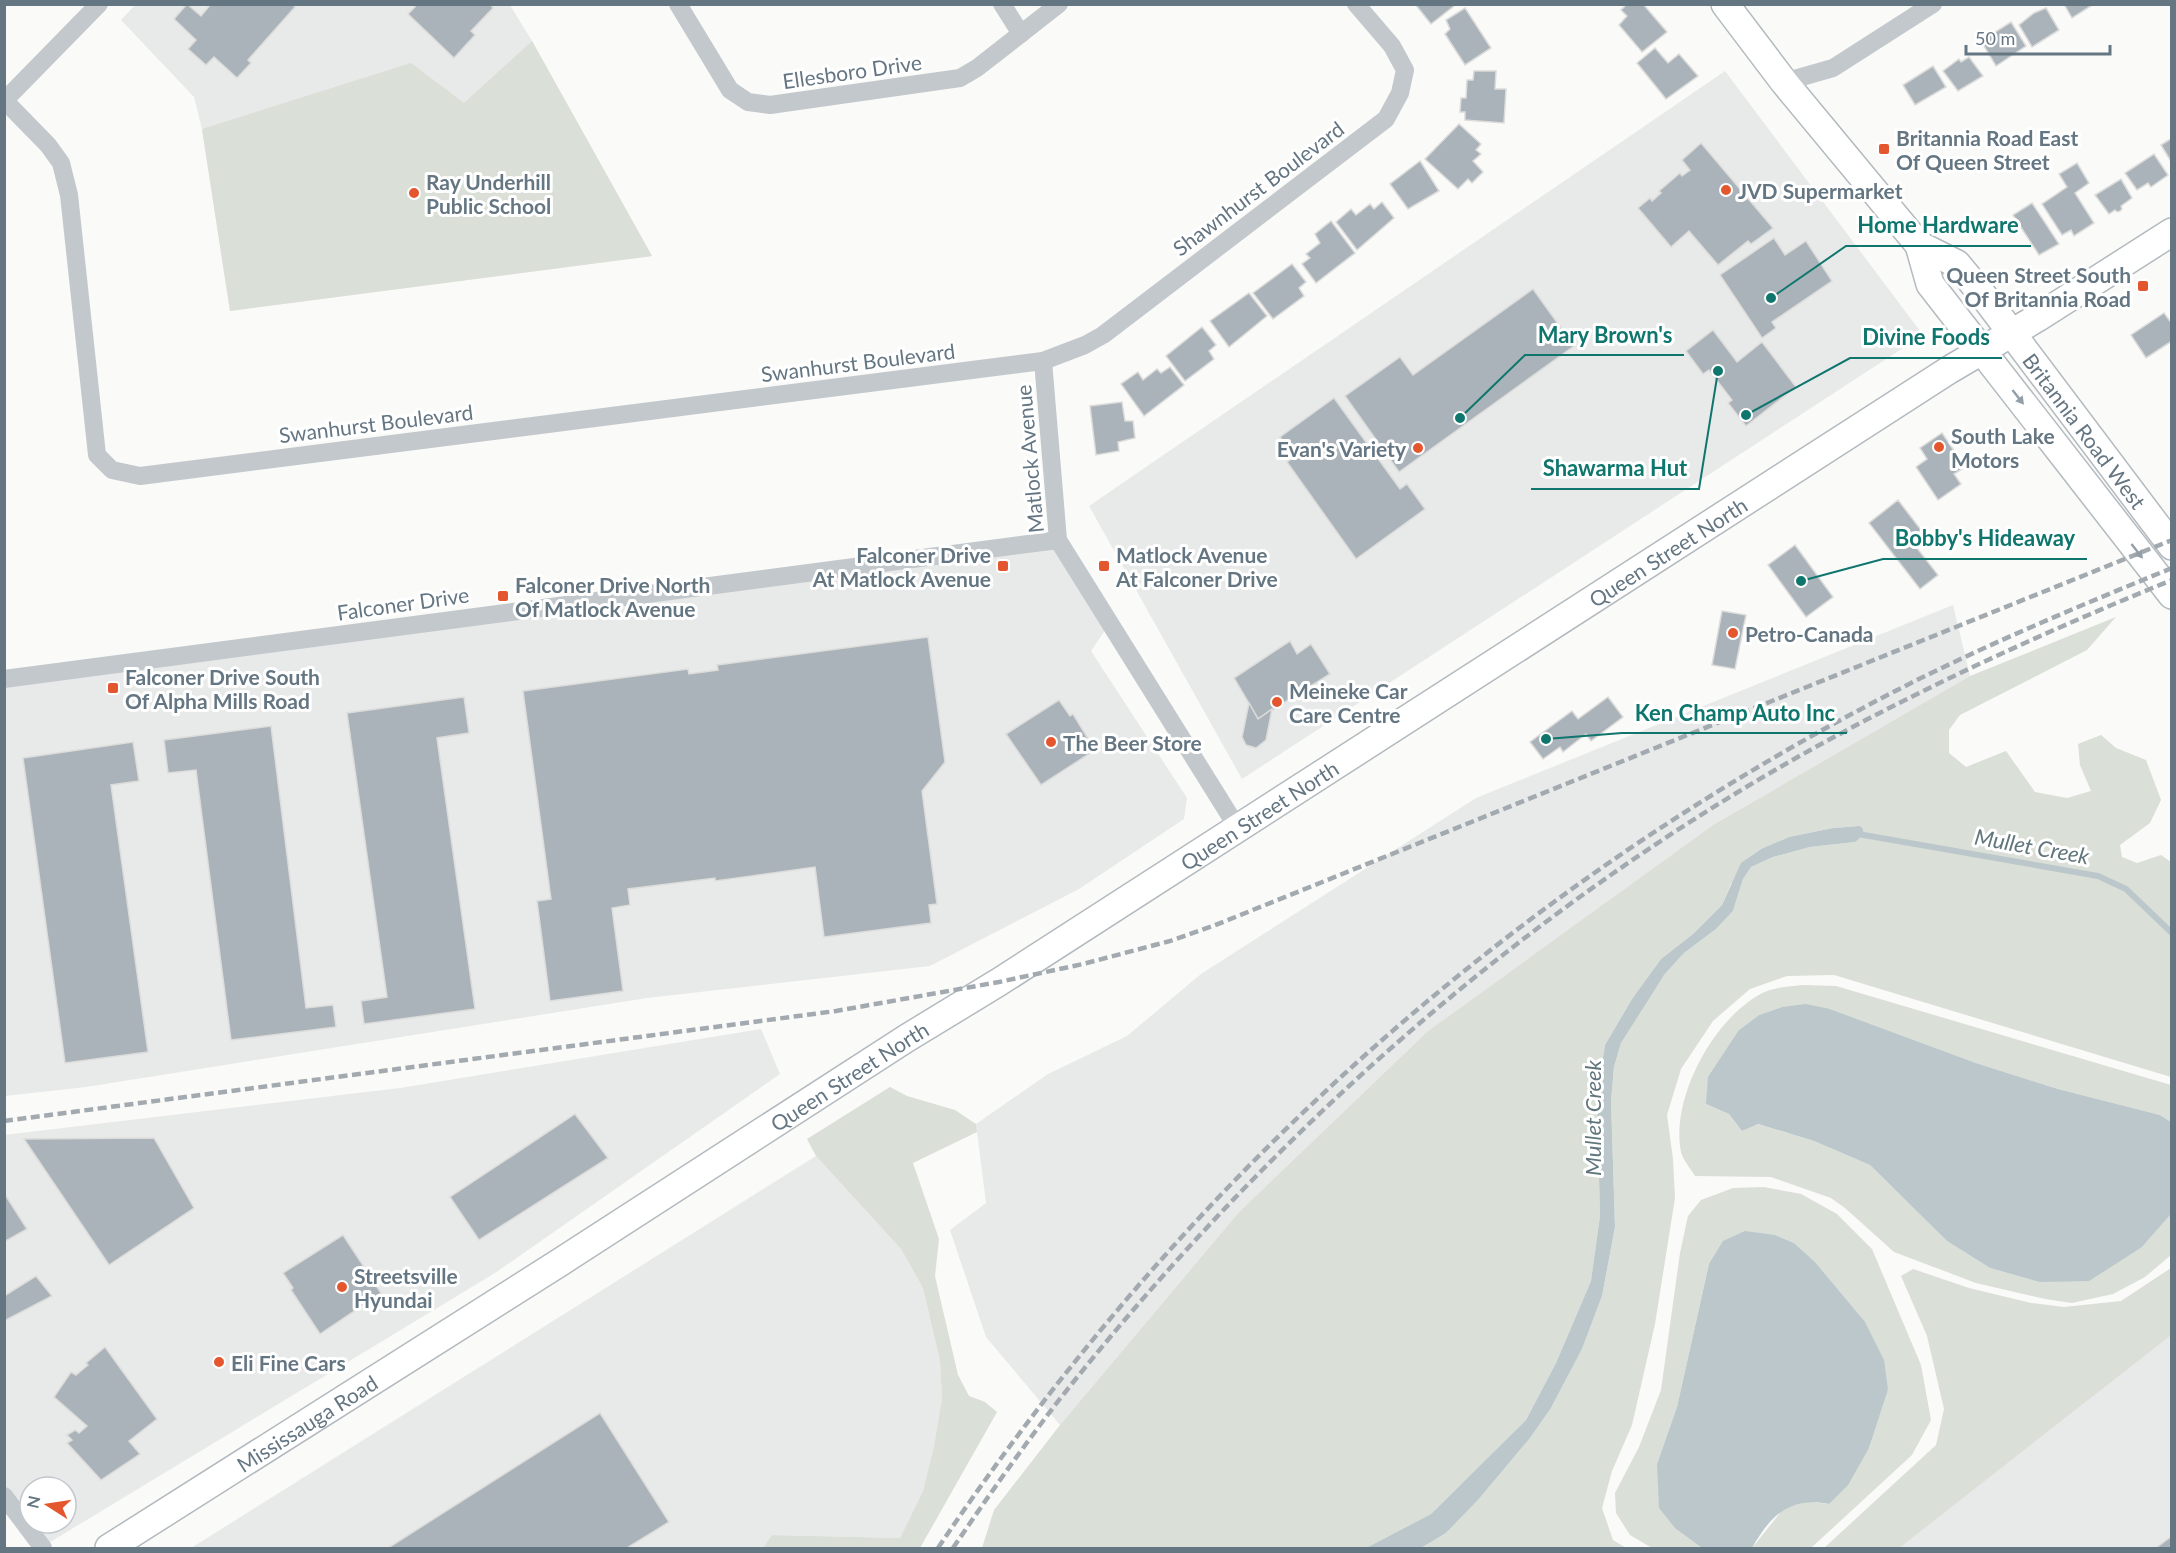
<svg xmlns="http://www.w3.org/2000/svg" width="2176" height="1553" viewBox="0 0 2176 1553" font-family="Lato,sans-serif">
	<rect width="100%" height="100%" fill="#fafaf8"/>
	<!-- built -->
	<g fill="#e8e9e9" fill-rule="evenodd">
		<path d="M136,4L510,5L532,41L652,256L230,311L202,129L194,97L121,20Z"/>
		<path d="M1725,71L1923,335L1242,779L1089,506Z"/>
		<path d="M1058,540L1110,623L1091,651L1187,798L1184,819L1079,889L930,966L647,998L86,1087L5,1096L4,679Z"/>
		<path d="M1953,605L1970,676L1713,825L1428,1031L1239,1212L1060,1425L986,1337L950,1230L986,1203L976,1124L1048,1074L1127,1036L1201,974L1476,798Z"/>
		<path d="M761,1029L780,1074L495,1273L42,1547L5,1496L4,1135L400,1088ZM30,1487H66V1523H30Z"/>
		<path d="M816,1156L901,1249L923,1288L940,1361L942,1398L934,1446L923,1491L900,1538L772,1535L763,1548H191Z"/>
		<path d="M2171,1320V1548H1878Z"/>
	</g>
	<!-- green -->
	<g fill="#dadfd7">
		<path d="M532,41L652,256L230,311L202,129L411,63L464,103Z"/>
		<path d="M2116,617L2087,650L1960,715L1949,730V753L1966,767L2006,751L2035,792L2067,798L2091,791L2080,765L2078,744L2101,735L2116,748L2146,760L2161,800L2150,823L2120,845L2122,857L2137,863L2161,855L2171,862V1077L1834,975L1787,976L1750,989L1713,1021L1681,1069L1667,1115L1673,1159L1675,1198L1655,1324L1632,1425L1612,1471L1602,1508L1613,1540L1626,1548H1421L1446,1533L1478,1500L1530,1438L1551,1408L1582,1349L1602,1296L1615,1227L1611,1101L1614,1067L1621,1043L1649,997L1664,975L1684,953L1716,929L1733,911L1743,879L1751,867L1773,857L1810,847L1855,842L1860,826L1833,828L1789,837L1763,848L1731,884L1722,905L1693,934L1661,959L1632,999L1605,1045L1597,1096L1600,1216L1591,1281L1556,1363L1526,1420L1431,1514L1366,1548H982L994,1510L1060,1425L1239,1212L1428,1031L1713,825L1970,676Z"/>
		<path d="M1804,985L1836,986L2171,1085V1122L2160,1115L2058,1089L1976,1063L1830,1009L1782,1007L1759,1015L1739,1030L1706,1104L1729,1114L1742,1131L1757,1124L1814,1141L1870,1165L1947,1241L1990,1268L2039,1282L2142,1247L2171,1214V1255L2145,1277L2113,1294L2072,1303L2045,1299L1976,1283L1894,1252L1845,1208L1831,1198L1771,1177L1695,1176C1691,1169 1683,1160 1681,1152C1670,1097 1716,1013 1767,991C1778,987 1792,986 1804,985Z"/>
		<path d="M890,1087L907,1096L955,1110L976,1124L977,1132L913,1163L939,1239L935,1276L958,1375L969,1396L985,1402L997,1412L920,1548H763L772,1535L900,1538L923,1491L934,1446L942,1398L940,1361L923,1288L901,1249L816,1156L807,1139Z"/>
		<path d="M1764,1187L1801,1194L1837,1214L1872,1249L1921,1365L1931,1420L1912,1455L1811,1548H1752L1784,1508L1804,1501L1829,1504L1869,1448L1888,1390L1814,1261L1794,1243L1775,1235L1709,1264L1677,1407L1657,1464L1676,1529L1702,1548H1652L1630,1535L1616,1513L1615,1493L1639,1447L1661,1390L1680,1253L1688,1216L1701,1200L1733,1188Z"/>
		<path d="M2171,1268V1335L1899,1548H1824L1936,1445L1944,1409L1927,1336L1901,1276L1913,1269L1969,1288L2031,1303L2064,1307L2121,1301Z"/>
	</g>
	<!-- water -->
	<g fill="#bbc7cb">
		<path d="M1860,826L1863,829V835L1855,842L1810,847L1773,857L1751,867L1743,879L1733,911L1716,929L1684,953L1664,975L1621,1043L1614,1067L1611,1101L1615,1227L1602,1296L1582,1349L1551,1408L1530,1438L1478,1500L1446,1533L1421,1548H1366L1431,1514L1526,1420L1556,1363L1591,1281L1600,1216L1597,1096L1605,1045L1632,999L1661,959L1693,934L1722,905L1741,863L1763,848L1789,837L1833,828Z"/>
		<path d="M1806,1004L1830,1009L1976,1063L2058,1089L2160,1115L2171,1122V1214L2142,1247L2089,1281L2039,1282L1990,1268L1947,1241L1870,1165L1814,1141L1758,1124L1742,1131L1729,1114L1706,1104L1708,1077L1739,1030L1759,1015L1782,1007Z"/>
		<path d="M1745,1231L1775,1235L1794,1243L1814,1261L1865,1322L1884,1360L1888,1390L1869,1448L1848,1485L1829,1504C1790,1496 1770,1516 1752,1548H1702L1676,1529L1659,1508L1657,1464L1677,1407L1709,1264L1723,1241Z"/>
	</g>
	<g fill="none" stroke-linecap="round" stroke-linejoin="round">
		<!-- stream -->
		<path stroke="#bbc7cb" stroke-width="6" d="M1858,834L2098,876L2126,889L2172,933"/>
	</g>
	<!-- building -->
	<g fill="#aab3b9" stroke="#dcdcda" stroke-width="1.5">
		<path d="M187,4L201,16L211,4H292L295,7L248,60L251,63L237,78L214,57L206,65L188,49L196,40L174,19Z"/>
		<path d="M413,4H490L493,8L471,31L475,35L454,58L408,14L415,7Z"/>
		<path d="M1415,4H1453L1454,6L1431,24Z"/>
		<path d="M1627,4H1643L1667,32L1642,52L1619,25L1627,16L1621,10Z"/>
		<path d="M2064,4H2094L2072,18Z"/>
		<path d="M1465,8L1491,48L1465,65L1445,34L1450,29L1446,20Z"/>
		<path d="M2046,8L2059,30L2032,47L2019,25L2034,13Z"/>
		<path d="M2011,22L2026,46L1996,66L1981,41Z"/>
		<path d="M1655,48L1668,63L1679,54L1698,76L1666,99L1637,63Z"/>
		<path d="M1969,57L1983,76L1958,91L1943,71L1959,59L1961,62Z"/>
		<path d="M1933,66L1946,87L1915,105L1903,85Z"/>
		<path d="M1474,71H1496L1495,89H1506L1504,123L1465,120V112H1460L1461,98H1466L1467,80H1473Z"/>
		<path d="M1459,124L1481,144L1476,150L1481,154L1473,161L1483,172L1472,183L1468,179L1458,189L1425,159Z"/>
		<path d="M2172,138V163L2161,145Z"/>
		<path d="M1701,143L1773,228L1751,244L1748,241L1718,265L1689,231L1671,247L1638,208L1650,198L1652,201L1661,193L1659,191L1680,173L1682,176L1690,170L1682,160Z"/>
		<path d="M2154,154L2168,175L2151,187L2148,183L2137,190L2125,173Z"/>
		<path d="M1420,161L1439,191L1408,209L1390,184Z"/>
		<path d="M2077,163L2089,183L2075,193L2094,223L2074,236L2071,230L2062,235L2042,204L2067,187L2059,174Z"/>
		<path d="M2121,179L2132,198L2121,206L2122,209L2120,211L2117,212L2115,210L2109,214L2095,195Z"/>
		<path d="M1382,202L1394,218L1357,250L1336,222L1351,209L1356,215L1370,204L1374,209Z"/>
		<path d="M2032,203L2059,244L2039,255L2013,215Z"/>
		<path d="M1331,221L1355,253L1316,283L1302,264L1310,258L1306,254L1320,243L1315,234Z"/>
		<path d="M1774,238L1785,255L1806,241L1832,281L1772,322L1776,328L1762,338L1720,275Z"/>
		<path d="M1292,264L1306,282L1299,288L1304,296L1273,319L1253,293Z"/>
		<path d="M1533,289L1574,346L1399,472L1345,396L1400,357L1413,375Z"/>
		<path d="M1249,293L1267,316L1229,347L1210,321Z"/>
		<path d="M2164,313L2172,324V341L2146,358L2131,335Z"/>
		<path d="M1202,327L1216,345L1209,351L1214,359L1185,381L1166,356Z"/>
		<path d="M1713,330L1737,362L1762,342L1796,387L1746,426L1728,403L1732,400L1709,370L1703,374L1686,351Z"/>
		<path d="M1170,367L1184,385L1144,416L1121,384L1138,372L1143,380L1157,369L1161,373Z"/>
		<path d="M1334,398L1400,489L1407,484L1425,509L1356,559L1287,462L1294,457L1280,437Z"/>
		<path d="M1122,402L1125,421H1133L1135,438L1118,442L1119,451L1096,455L1090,406Z"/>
		<path d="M1942,433L1965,467L1954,474L1961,484L1938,500L1916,467L1927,459L1920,448Z"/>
		<path d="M1898,500L1921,530L1910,539L1938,575L1920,589L1869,523Z"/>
		<path d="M1795,545L1833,597L1806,617L1768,565Z"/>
		<path d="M1722,611L1746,615L1735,669L1712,665Z"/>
		<path d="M928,637L945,762L922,791L937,904L929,905L931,923L824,937L815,867L715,881V878L628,889L630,905L612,908L623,991L550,1001L537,901L551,899L523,691L688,669L689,674L718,670L717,665Z"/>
		<path d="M1290,641L1297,654L1311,644L1330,674L1258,719L1234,678Z"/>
		<path d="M464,697L469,733L437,738L475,1009L364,1024L361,1001L387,997L347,713Z"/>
		<path d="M1608,697L1623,717L1591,741L1586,734L1563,752L1560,747L1543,759L1530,742L1572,711L1578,719Z"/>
		<path d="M1059,700L1070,716L1073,714L1095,750L1041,785L1006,734Z"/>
		<path d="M1249,703L1258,719L1272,709L1266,740L1256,748L1246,745L1242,737Z"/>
		<path d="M271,726L306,1008L333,1005L336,1027L231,1040L196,770L168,773L164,740Z"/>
		<path d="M133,742L139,781L111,785L148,1052L65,1063L23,758Z"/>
		<path d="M575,1114L608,1158L479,1240L450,1197Z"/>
		<path d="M154,1138L194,1208L109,1265L24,1139Z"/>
		<path d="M4,1193L27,1229L4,1242Z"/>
		<path d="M343,1235L381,1293L320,1334L291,1290L293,1288L283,1273Z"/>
		<path d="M36,1276L52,1296L4,1321V1296Z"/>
		<path d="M105,1347L157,1419L129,1441L140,1454L101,1480L67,1443L72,1440L67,1435L75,1430L79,1433L87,1426L54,1397L71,1372L76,1375L88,1365L86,1363Z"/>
		<path d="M600,1413L669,1522L627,1548H388Z"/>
		<path d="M2172,1536V1548H2156Z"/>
	</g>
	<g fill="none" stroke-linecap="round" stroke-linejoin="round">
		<defs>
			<g id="secondary">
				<path id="s1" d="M1725,4L1784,82L1919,245L1957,264L1986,299L2172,546"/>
				<path d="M1919,245L1930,284L2172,595"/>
				<path id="s2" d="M109,1548L562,1261L907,1038L999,982L1949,370L2037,318L2172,232"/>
			</g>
		</defs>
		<!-- secondary casing -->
		<use href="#secondary" stroke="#b3babf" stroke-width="30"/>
		<!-- minor -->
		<g stroke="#c3c8cc" stroke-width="18">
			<path d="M678,4L730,90L748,102L770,105L960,78L977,68L1059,4"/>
			<path d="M1002,4L1021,34"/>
			<path d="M1784,82L1833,68L1933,4"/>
			<path d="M4,100L48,145L61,163L69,195L97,455L112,470L140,476L1043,361L1085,345L1103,335L1386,119L1400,93L1405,70L1392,46L1356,4"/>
			<path d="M4,101L99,4"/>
			<path d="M1043,361L1058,540L1237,827"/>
			<path d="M4,679L1058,540"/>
			<path d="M4,1496L43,1548"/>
		</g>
		<!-- secondary -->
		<use href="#secondary" stroke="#fff" stroke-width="27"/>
		<!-- rail -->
		<g stroke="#a2aab0" stroke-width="4.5" stroke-dasharray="9 4.5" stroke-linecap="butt">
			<path d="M4,1121L836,1011L999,982L1083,964L1170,941L1213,926L2172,540"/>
			<path d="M938,1548C1180,1188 1493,902 1878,700C1973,650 2072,609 2172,568"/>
			<path d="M953,1548C987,1498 1022,1448 1059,1400C1266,1138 1519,912 1812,749C1928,685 2049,630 2172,580"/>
		</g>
	</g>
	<!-- one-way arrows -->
	<defs><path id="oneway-solid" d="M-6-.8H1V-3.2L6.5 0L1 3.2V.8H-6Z" transform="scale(1.5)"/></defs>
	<g fill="#939fa8">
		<use href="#oneway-solid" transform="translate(2018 397) rotate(52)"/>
		<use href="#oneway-solid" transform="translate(2137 551) rotate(52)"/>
	</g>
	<!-- markers -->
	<g fill="#e4572e" stroke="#fff" stroke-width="2">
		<rect x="1878" y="143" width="12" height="12" rx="3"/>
		<circle cx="1726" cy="190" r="6"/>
		<circle cx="414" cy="193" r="6"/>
		<rect x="2137" y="280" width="12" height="12" rx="3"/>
		<circle cx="1939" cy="447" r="6"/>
		<circle cx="1418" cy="448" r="6"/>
		<rect x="997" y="560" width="12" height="12" rx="3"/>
		<rect x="1098" y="560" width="12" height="12" rx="3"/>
		<rect x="497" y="590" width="12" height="12" rx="3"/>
		<circle cx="1733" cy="633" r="6"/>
		<rect x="107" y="682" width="12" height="12" rx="3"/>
		<circle cx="1277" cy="702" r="6"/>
		<circle cx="1051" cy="742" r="6"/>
		<circle cx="342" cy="1287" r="6"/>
		<circle cx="219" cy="1362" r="6"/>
	</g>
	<g text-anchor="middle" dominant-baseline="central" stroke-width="6" stroke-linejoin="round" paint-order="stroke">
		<!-- street labels -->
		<g font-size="21" fill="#657683" stroke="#fff">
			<text transform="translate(852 71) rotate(-8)">Ellesboro Drive</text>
			<text transform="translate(1258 188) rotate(-37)">Shawnhurst Boulevard</text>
			<text transform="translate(858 362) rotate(-7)">Swanhurst Boulevard</text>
			<text transform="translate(376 423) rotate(-7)">Swanhurst Boulevard</text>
			<text stroke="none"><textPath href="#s1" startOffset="562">Britannia Road West</textPath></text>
			<text transform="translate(1029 459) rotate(-95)">Matlock Avenue</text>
			<text stroke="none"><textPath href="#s2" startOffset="1850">Queen Street North</textPath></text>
			<text transform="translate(403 603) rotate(-8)">Falconer Drive</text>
			<text stroke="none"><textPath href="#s2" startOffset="1364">Queen Street North</textPath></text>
			<text stroke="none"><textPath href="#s2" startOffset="878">Queen Street North</textPath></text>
			<text stroke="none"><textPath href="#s2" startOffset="234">Mississauga Road</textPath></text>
		</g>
		<!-- poi labels -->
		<g font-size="21" font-weight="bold" fill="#657683" stroke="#fff" text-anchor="start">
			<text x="1896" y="137">Britannia Road East<tspan x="1896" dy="24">Of Queen Street</tspan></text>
			<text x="426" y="181">Ray Underhill<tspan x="426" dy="24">Public School</tspan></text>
			<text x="1738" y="190">JVD Supermarket</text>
			<text x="2131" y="274" text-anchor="end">Queen Street South<tspan x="2131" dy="24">Of Britannia Road</tspan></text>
			<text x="1951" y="435">South Lake<tspan x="1951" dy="24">Motors</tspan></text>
			<text x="1406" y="448" text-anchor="end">Evan's Variety</text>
			<text x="991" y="554" text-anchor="end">Falconer Drive<tspan x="991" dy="24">At Matlock Avenue</tspan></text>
			<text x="1116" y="554">Matlock Avenue<tspan x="1116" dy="24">At Falconer Drive</tspan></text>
			<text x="515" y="584">Falconer Drive North<tspan x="515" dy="24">Of Matlock Avenue</tspan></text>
			<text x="1745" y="633">Petro-Canada</text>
			<text x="125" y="676">Falconer Drive South<tspan x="125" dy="24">Of Alpha Mills Road</tspan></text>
			<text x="1289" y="690">Meineke Car<tspan x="1289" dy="24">Care Centre</tspan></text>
			<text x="1063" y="742">The Beer Store</text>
			<text x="354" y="1275">Streetsville<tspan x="354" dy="24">Hyundai</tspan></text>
			<text x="231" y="1362">Eli Fine Cars</text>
		</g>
		<!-- water labels -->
		<g font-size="22" font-style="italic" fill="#60757c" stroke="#fff">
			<text transform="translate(2032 846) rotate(10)">Mullet Creek</text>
			<text transform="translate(1592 1118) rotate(-90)">Mullet Creek</text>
		</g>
	</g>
	<!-- callouts -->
	<path fill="none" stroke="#0f766e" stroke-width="2" d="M1771 298L1846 246H2031M1460 418L1525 355H1684M1746 415L1850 358H2002M1718 371L1699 489H1531M1801 581L1883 559H2087M1546 739L1622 733H1847"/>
	<g fill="#0f766e" stroke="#fff" stroke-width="2">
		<circle cx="1771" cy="298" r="6"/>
		<circle cx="1460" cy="418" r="6"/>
		<circle cx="1746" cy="415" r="6"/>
		<circle cx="1718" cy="371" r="6"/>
		<circle cx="1801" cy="581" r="6"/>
		<circle cx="1546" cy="739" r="6"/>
	</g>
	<g font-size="22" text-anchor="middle" font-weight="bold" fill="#0f766e" stroke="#fff" stroke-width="6" stroke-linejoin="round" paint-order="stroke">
		<text x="1938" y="233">Home Hardware</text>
		<text x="1605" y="343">Mary Brown's</text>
		<text x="1926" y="345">Divine Foods</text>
		<text x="1615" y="476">Shawarma Hut</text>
		<text x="1985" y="546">Bobby's Hideaway</text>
		<text x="1735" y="721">Ken Champ Auto Inc</text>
	</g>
	<!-- border -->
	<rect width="2176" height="1553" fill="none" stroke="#657683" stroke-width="12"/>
	<!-- north arrow -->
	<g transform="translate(48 1505) rotate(282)"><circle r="28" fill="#ffffff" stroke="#c1c8cd" stroke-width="1.5"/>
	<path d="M0-4.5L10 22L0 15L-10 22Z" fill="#e4572e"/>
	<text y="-9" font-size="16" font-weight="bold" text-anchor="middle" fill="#657683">N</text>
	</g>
	<!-- scale -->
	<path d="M1966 45v9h144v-9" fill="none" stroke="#657683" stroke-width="3"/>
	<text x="1975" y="45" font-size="18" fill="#657683" stroke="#ffffff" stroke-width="4.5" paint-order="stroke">50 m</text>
</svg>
